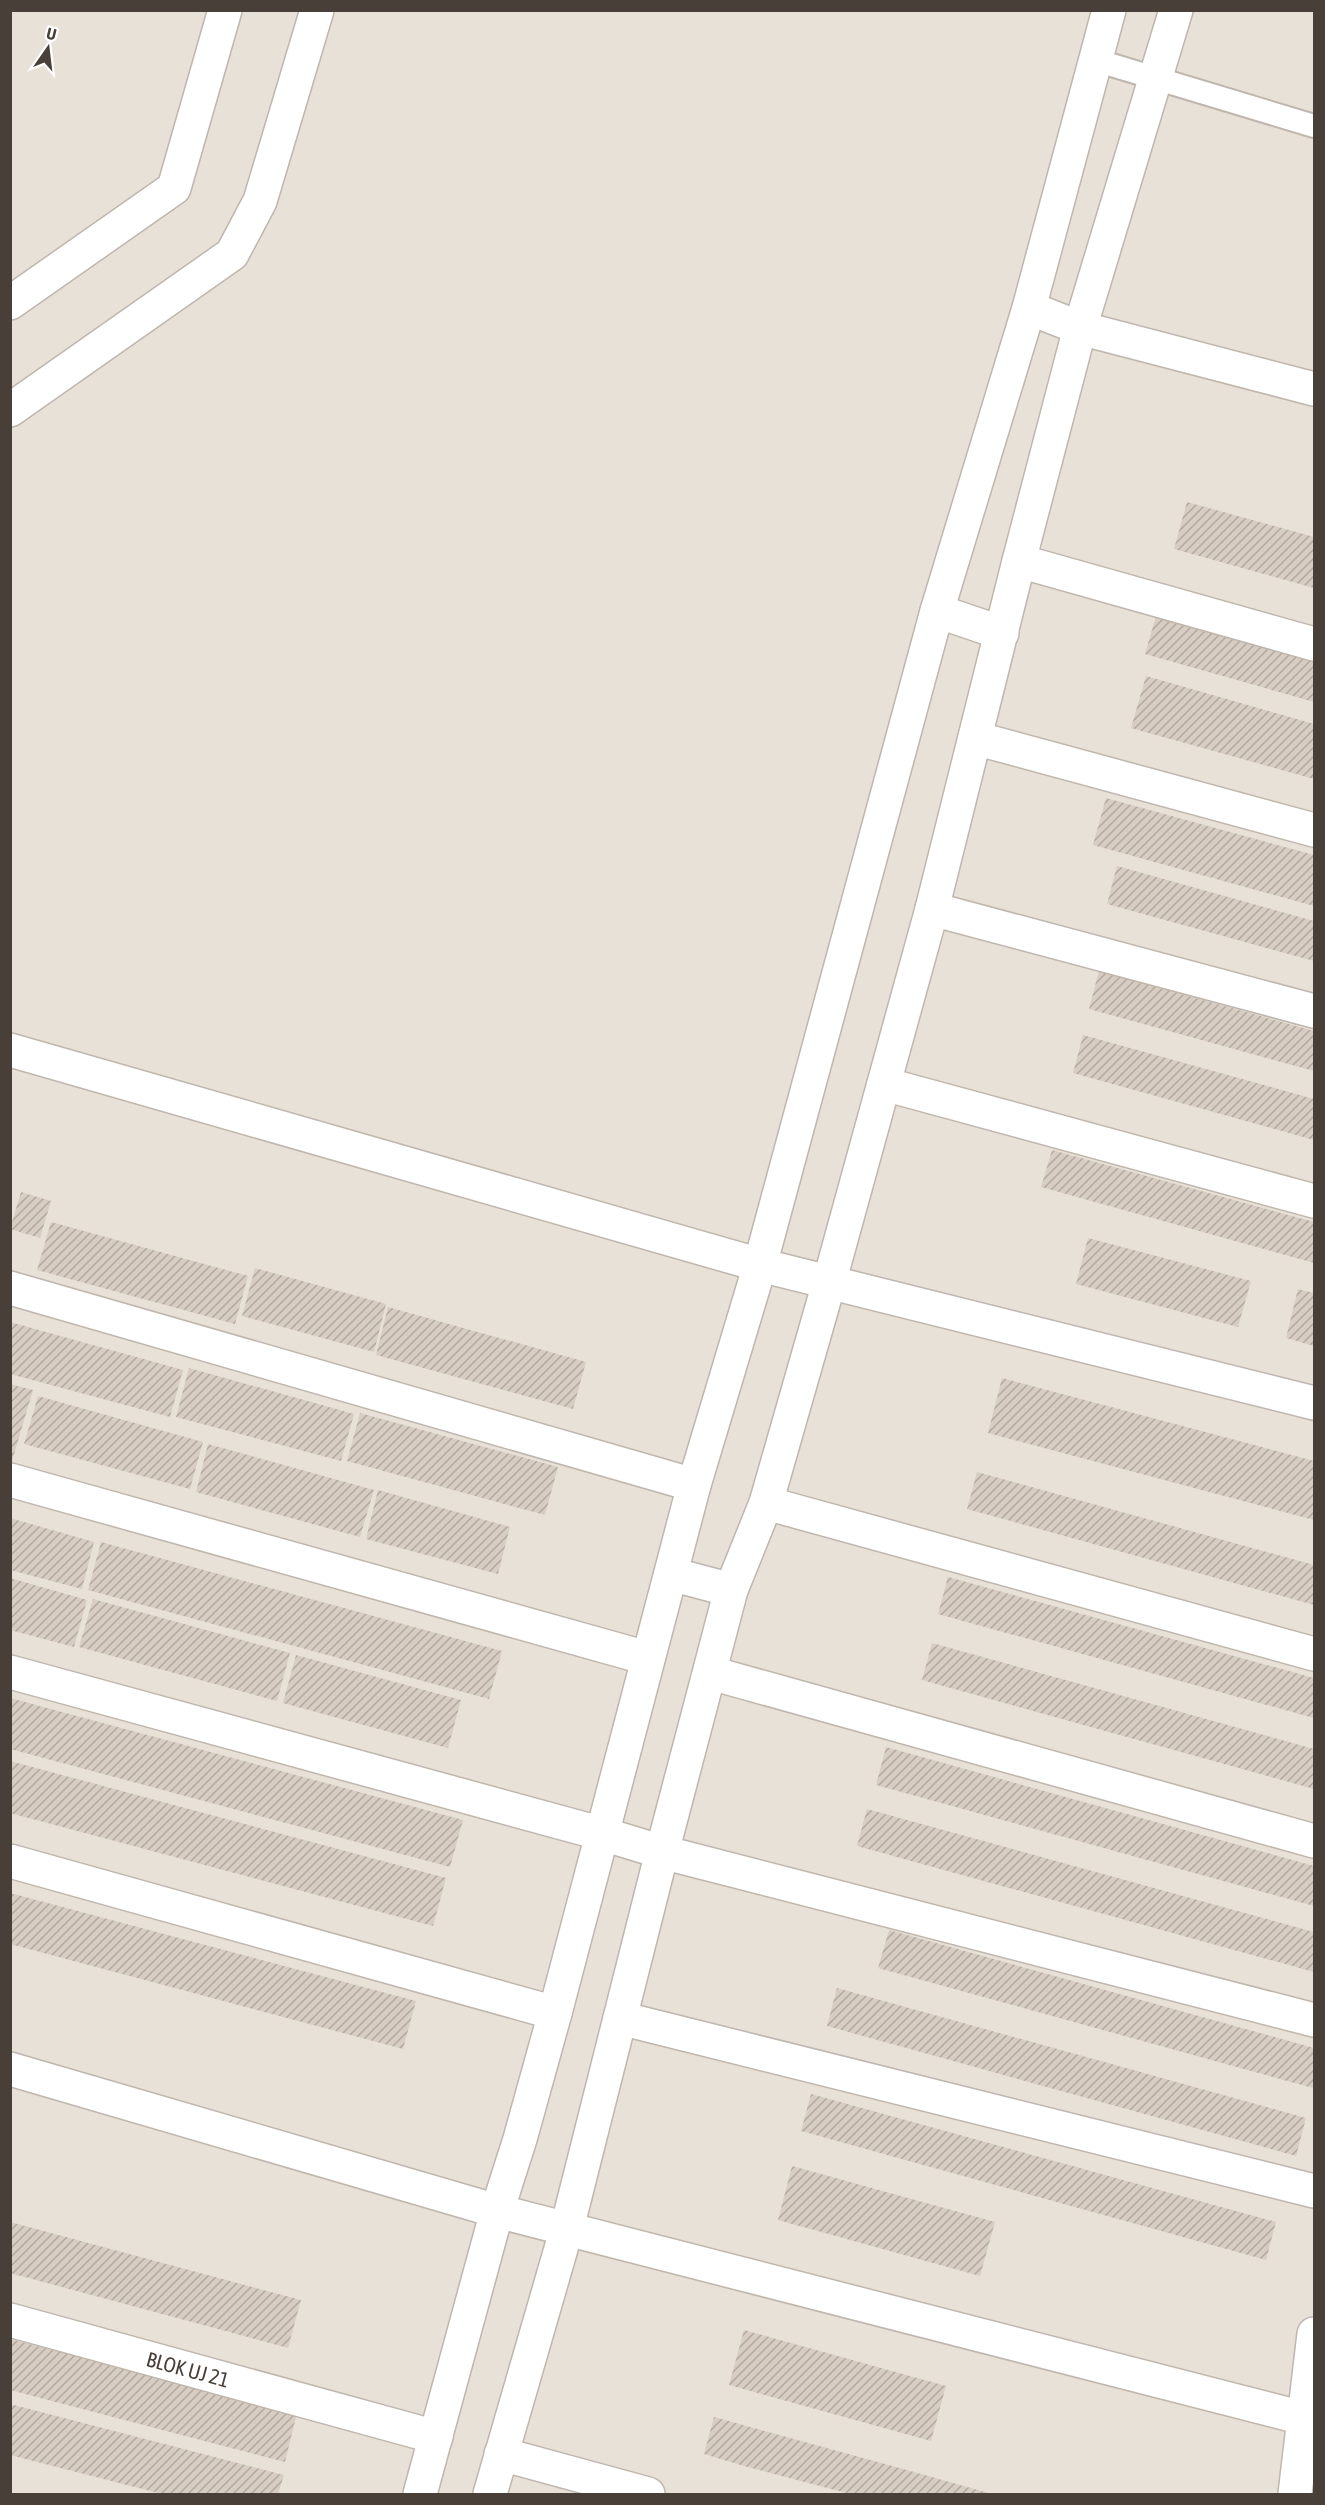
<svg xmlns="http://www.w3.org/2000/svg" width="1325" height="2505" viewBox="0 0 1325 2505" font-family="'Asap Condensed',sans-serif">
	<defs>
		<pattern id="building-hatch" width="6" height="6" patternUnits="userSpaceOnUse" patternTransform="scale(1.5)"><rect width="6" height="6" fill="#d8cdc3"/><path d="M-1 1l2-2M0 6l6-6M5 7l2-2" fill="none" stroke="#b1a89f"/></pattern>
	</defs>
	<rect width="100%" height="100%" fill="#f4f0ea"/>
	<!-- residential -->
	<rect fill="#e8e1d8" x="11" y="11" width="1303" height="2483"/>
	<!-- building -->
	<g fill="url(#building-hatch)">
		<path d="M1187,502L1314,537V588L1174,549Z"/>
		<path d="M1159,606L1314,651V702L1145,654Z"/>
		<path d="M1146,676L1314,724V779L1131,728Z"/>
		<path d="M1106,798L1314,855V906L1093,845Z"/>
		<path d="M1117,866L1314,921V961L1107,904Z"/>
		<path d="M1099,971L1314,1031V1071L1089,1009Z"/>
		<path d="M1083,1035L1314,1099V1140L1073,1073Z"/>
		<path d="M1052,1150L1314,1222V1263L1041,1187Z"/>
		<path d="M21,1192L51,1201L40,1238L10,1229Z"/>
		<path d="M51,1222L248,1276L235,1324L37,1270Z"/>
		<path d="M1088,1238L1251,1281L1238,1327L1076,1284Z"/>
		<path d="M255,1268L386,1304L374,1352L242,1316Z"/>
		<path d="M1298,1289L1314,1293V1346L1286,1338Z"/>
		<path d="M388,1307L586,1362L573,1409L376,1355Z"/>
		<path d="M10,1322L183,1370L170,1417L10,1374Z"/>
		<path d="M189,1368L354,1414L341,1461L176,1417Z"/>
		<path d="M1002,1378L1314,1461V1520L988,1433Z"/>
		<path d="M10,1384L33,1390L12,1461L10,1460Z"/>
		<path d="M38,1396L203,1442L190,1489L24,1444Z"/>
		<path d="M360,1413L558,1467L545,1515L347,1461Z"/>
		<path d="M208,1444L374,1490L360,1537L196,1492Z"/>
		<path d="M977,1472L1314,1565V1605L967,1509Z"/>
		<path d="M378,1490L510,1527L498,1574L366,1539Z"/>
		<path d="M10,1518L94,1542L82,1589L10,1570Z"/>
		<path d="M101,1542L502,1651L489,1699L88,1590Z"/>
		<path d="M948,1577L1314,1678V1718L938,1614Z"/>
		<path d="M10,1578L87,1600L74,1647L10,1630Z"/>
		<path d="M93,1599L290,1653L277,1701L79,1647Z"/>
		<path d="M932,1643L1314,1749V1789L922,1680Z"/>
		<path d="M296,1655L461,1700L448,1748L283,1703Z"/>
		<path d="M10,1698L463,1820L450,1867L10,1749Z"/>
		<path d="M886,1747L1314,1866V1906L876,1785Z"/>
		<path d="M10,1761L446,1878L433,1926L10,1813Z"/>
		<path d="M867,1809L1314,1932V1972L857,1846Z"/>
		<path d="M10,1893L416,2001L403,2049L10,1944Z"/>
		<path d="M889,1930L1314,2048L1313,2088L878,1968Z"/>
		<path d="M837,1988L1306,2118L1296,2156L827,2026Z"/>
		<path d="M811,2094L1276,2222L1266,2260L801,2131Z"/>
		<path d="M792,2166L995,2222L980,2276L778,2220Z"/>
		<path d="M10,2222L301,2300L288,2348L10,2273Z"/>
		<path d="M744,2330L946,2386L931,2441L729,2385Z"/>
		<path d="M10,2339L297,2413L285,2462L10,2390Z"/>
		<path d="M10,2404L284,2475L278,2494H162L10,2455Z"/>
		<path d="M714,2417L914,2472L992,2494H850L744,2466L704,2454Z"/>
	</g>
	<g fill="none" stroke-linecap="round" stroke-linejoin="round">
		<defs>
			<path id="lane" d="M1095,60L1314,126"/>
			<g id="street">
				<path d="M10,303L174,188L225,10"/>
				<path d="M1029,308L1080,328L1314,389"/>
				<path d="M10,410L232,254L260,201L317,10"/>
				<path d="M1019,561L1314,644"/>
				<path d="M937,611L1002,633"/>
				<path d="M975,738L1314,830"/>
				<path d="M932,909L1314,1011"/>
				<path d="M10,1050L760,1265L1314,1403"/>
				<path d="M884,1084L1314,1201"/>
				<path d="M10,1288L694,1485"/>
				<path d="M10,1480L647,1658"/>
				<path d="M766,1503L1314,1654"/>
				<path d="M671,1574L731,1590"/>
				<path d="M10,1672L603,1834L662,1852L1314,2020"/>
				<path d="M711,1673L1314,1841"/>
				<path d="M10,1861L555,2013"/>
				<path d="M620,2018L1314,2191"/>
				<path d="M10,2069L497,2211L1303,2418"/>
				<path d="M10,2320L436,2437"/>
				<path d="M501,2454L648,2494"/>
				<path d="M420,2494L497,2211L520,2139L555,2013L694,1485L760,1265L937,611L1029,308L1109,10"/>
				<path d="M490,2494L567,2228L662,1852L731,1590L766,1503L829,1283L932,909L1019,561L1080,328L1176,10"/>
				<path d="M1295,2494L1314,2334"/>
			</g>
		</defs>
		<!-- lane casing -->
		<use href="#lane" stroke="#bfb6ad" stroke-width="26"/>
		<!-- street casing -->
		<use href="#street" stroke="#bfb6ad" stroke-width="36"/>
		<!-- lane -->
		<use href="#lane" stroke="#fff" stroke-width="22"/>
		<!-- street -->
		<use href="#street" stroke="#fff" stroke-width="33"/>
	</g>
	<g text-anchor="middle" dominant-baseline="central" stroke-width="4.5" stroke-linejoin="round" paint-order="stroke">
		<!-- street labels -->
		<g font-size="21" fill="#484038" stroke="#fff">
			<text transform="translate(188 2369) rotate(15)">BLOK UJ 21</text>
		</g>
	</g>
	<!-- border -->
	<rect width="1325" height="2505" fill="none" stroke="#484038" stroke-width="24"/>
	<!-- north arrow -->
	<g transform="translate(48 48) rotate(14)" stroke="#ffffff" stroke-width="4.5" paint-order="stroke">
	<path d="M0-4.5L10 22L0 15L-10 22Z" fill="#484038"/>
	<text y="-9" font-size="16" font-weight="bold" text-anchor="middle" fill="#484038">U</text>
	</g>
</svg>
